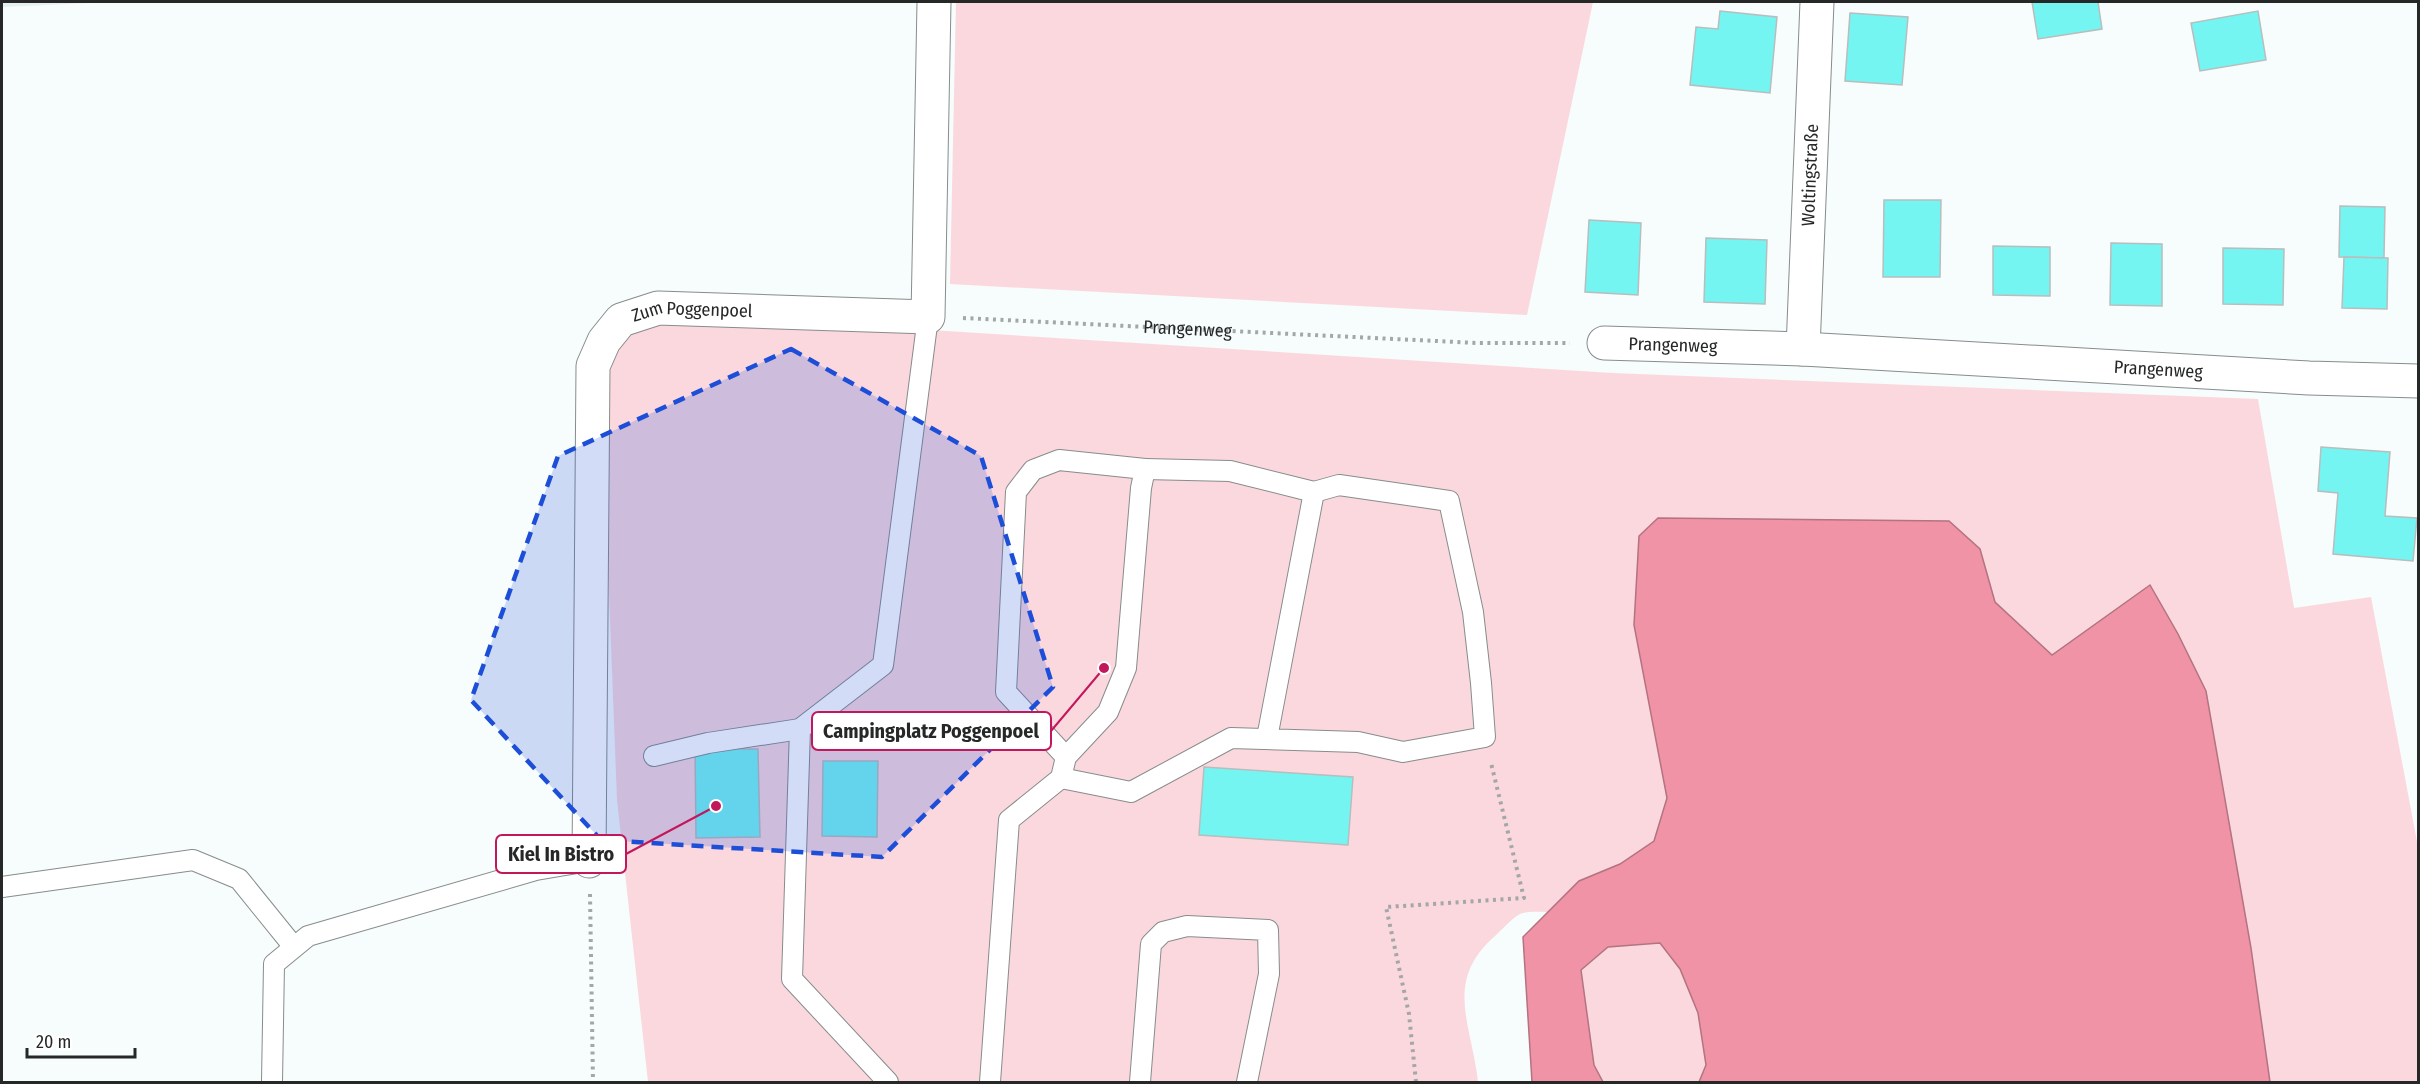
<svg xmlns="http://www.w3.org/2000/svg" width="2420" height="1084" viewBox="0 0 2420 1084" font-family="'Fira Sans Condensed',sans-serif">
	<rect width="100%" height="100%" fill="#f7fcfc"/>
	<!-- built -->
	<path fill="#e3f2f1" d="M2,2H113L2,7Z"/>
	<!-- green -->
	<g fill="#fbd8de">
		<path d="M956,2H1593L1527,315L950,284Z"/>
		<path d="M662,317L946,331L1613,373L2258,399L2294,608L2371,597L2418,847V1082H2270L2251,948L2206,691L2178,634L2150,585L2052,656L1995,602L1980,549L1949,521L1658,518L1634,625L1667,798L1655,841L1620,864L1579,881L1548,912C1540,912 1527,911 1520,914C1511,919 1503,929 1495,936C1443,981 1472,1025 1478,1082H648L617,800L600,363L613,339Z"/>
		<path d="M1660,943L1680,969L1698,1013L1707,1065L1699,1082H1603L1594,1065L1581,970L1608,947Z"/>
	</g>
	<!-- water -->
	<path fill="#f093a6" stroke="#b37380" stroke-width="1.5" d="M1658,518L1949,521L1980,549L1995,602L2052,655L2150,585L2178,634L2206,691L2251,948L2270,1082H1699L1706,1065L1698,1013L1680,969L1660,943L1608,947L1581,970L1594,1065L1603,1082H1532L1523,937L1579,881L1620,864L1654,841L1667,798L1634,625L1639,536Z"/>
	<!-- building -->
	<g fill="#75f5f2" stroke="#b8bdbd" stroke-width="1.5">
		<path d="M2032,2H2098L2102,29L2038,39Z"/>
		<path d="M1720,11L1777,17L1770,93L1690,85L1696,27L1718,29Z"/>
		<path d="M2258,11L2266,60L2200,71L2191,23Z"/>
		<path d="M1850,13L1908,17L1902,85L1845,81Z"/>
		<path d="M1884,200H1941L1940,277H1883Z"/>
		<path d="M2340,206L2385,207L2384,258L2339,257Z"/>
		<path d="M1589,220L1641,223L1638,295L1585,292Z"/>
		<path d="M1706,238L1767,240L1765,304L1704,302Z"/>
		<path d="M2111,243L2162,244V306L2110,305Z"/>
		<path d="M1993,246L2050,247V296L1993,295Z"/>
		<path d="M2223,248L2284,249L2283,305L2223,304Z"/>
		<path d="M2344,257L2388,258L2387,309L2342,308Z"/>
		<path d="M2321,447L2390,452L2385,516L2417,518L2413,561L2333,554L2338,493L2318,491Z"/>
		<path d="M695,749H758L760,837L696,838Z"/>
		<path d="M823,761H878L877,837L822,836Z"/>
		<path d="M1204,767L1353,777L1348,845L1199,835Z"/>
	</g>
	<g fill="none" stroke-linecap="round" stroke-linejoin="round">
		<defs>
			<g id="service">
				<path d="M1145,469L1230,471L1314,492"/>
				<path d="M654,756L708,743L800,729"/>
				<path d="M1061,778L1131,792L1231,738L1358,742L1403,752L1485,737L1481,683L1473,612L1449,501L1339,485L1314,492L1267,738"/>
				<path d="M2,887L193,860L239,879L294,947"/>
				<path d="M272,1082L274,964L308,936L536,870L589,861"/>
				<path d="M888,1082L792,979L800,729L883,665L928,317"/>
				<path d="M990,1082L1009,820L1061,778L1066,757L1108,712L1126,668L1141,488L1145,469L1059,460L1033,470L1016,492L1006,692L1066,757"/>
				<path d="M1140,1082L1151,944L1163,932L1187,926L1268,930L1269,974L1247,1082"/>
			</g>
			<g id="minor">
				<path id="s2" d="M1604,343L1803,349L2309,378L2418,381"/>
				<path id="s3" d="M1803,349L1817,2"/>
				<path id="s4" d="M589,861L593,366L604,341L621,320L658,308L928,317L934,2"/>
			</g>
		</defs>
		<!-- service casing -->
		<use href="#service" stroke="#878c8c" stroke-width="22"/>
		<!-- minor casing -->
		<use href="#minor" stroke="#878c8c" stroke-width="35"/>
		<!-- path -->
		<g stroke="#a3a7a7" stroke-width="4" stroke-dasharray="3 4.5" stroke-linecap="butt">
			<path id="s1" d="M963,318L1477,343H1570"/>
			<path d="M590,894L593,1082"/>
			<path d="M1416,1082L1409,1014L1386,907L1524,898L1491,763"/>
		</g>
		<!-- service -->
		<use href="#service" stroke="#fff" stroke-width="20"/>
		<!-- minor -->
		<use href="#minor" stroke="#fff" stroke-width="33"/>
	</g>
	<!-- marked area -->
	<path fill="#1d4ed8" fill-opacity="0.2" stroke="#1d4ed8" stroke-width="4.5" stroke-dasharray="12 8" stroke-linejoin="round" d="M791,349L981,456L1053,687L882,857L601,840L471,700L558,456Z"/>
	<g text-anchor="middle" dominant-baseline="central" stroke-width="4.5" stroke-linejoin="round" paint-order="stroke">
		<!-- street labels -->
		<g font-size="18" fill="#262828" stroke="#fff">
			<text stroke="none"><textPath href="#s3" startOffset="174">Woltingstraße</textPath></text>
			<text stroke="none"><textPath href="#s4" startOffset="622">Zum Poggenpoel</textPath></text>
			<text stroke="none"><textPath href="#s1" startOffset="225">Prangenweg</textPath></text>
			<text stroke="none"><textPath href="#s2" startOffset="69">Prangenweg</textPath></text>
			<text stroke="none"><textPath href="#s2" startOffset="555">Prangenweg</textPath></text>
		</g>
	</g>
	<!-- callouts -->
	<path fill="none" stroke="#c2185b" stroke-width="2" d="M1104 668L1051 731M716 806L626 854"/>
	<g fill="#c2185b" stroke="#fff" stroke-width="2">
		<circle cx="1104" cy="668" r="6"/>
		<circle cx="716" cy="806" r="6"/>
	</g>
	<g fill="#fff" stroke="#c2185b" stroke-width="2">
		<rect x="812" y="712" width="239" height="38" rx="6"/>
		<rect x="496" y="835" width="130" height="38" rx="6"/>
	</g>
	<g font-size="20" text-anchor="middle" font-weight="bold" fill="#262828">
		<text x="931" y="738">Campingplatz Poggenpoel</text>
		<text x="561" y="861">Kiel In Bistro</text>
	</g>
	<!-- border -->
	<rect width="2420" height="1084" fill="none" stroke="#262828" stroke-width="6"/>
	<!-- scale -->
	<path d="M27 1048v9h108v-9" fill="none" stroke="#262828" stroke-width="3"/>
	<text x="36" y="1048" font-size="18" fill="#262828" stroke="#ffffff" stroke-width="4.5" paint-order="stroke">20 m</text>
</svg>
